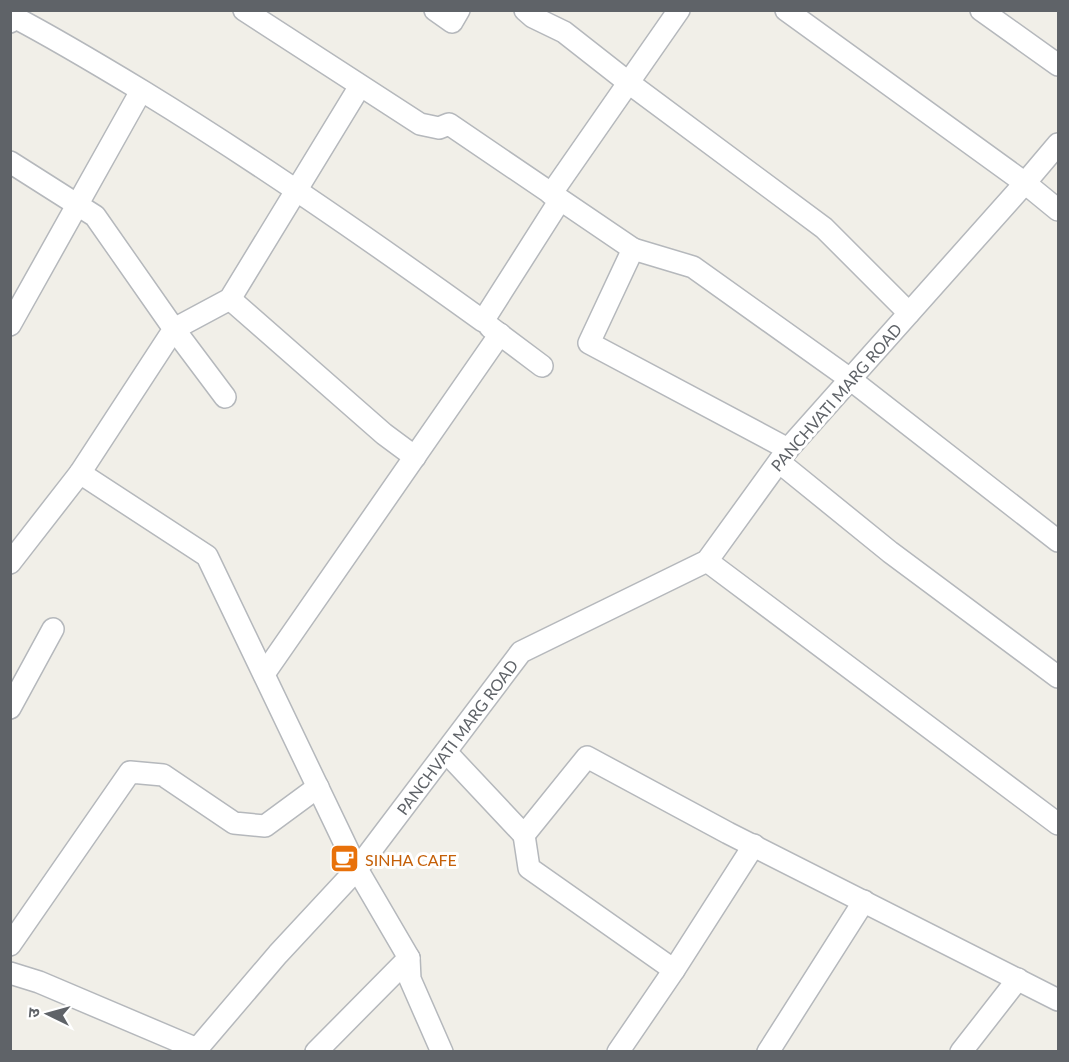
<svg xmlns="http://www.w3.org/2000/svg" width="1069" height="1062" viewBox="0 0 1069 1062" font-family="Lato,'Noto Sans Devanagari',sans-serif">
	<rect width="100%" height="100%" fill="#f1efe8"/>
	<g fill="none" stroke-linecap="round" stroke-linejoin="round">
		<defs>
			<g id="minor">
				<path d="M244,10L420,124L439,128L449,124L633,249L589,343L788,449"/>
				<path d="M435,10L452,22L459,10"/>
				<path d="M525,10L533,17L564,32L629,83L824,228L909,313"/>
				<path d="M981,10L1058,65"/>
				<path d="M10,22L14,17C58,40 101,66 144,92C260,163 372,241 483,321L560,200"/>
				<path d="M1058,144L1025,183L1058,210"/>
				<path d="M10,162L95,216L174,329L80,473"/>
				<path d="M551,194L679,10"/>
				<path d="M633,249L693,267L850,379L1058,541"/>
				<path d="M230,299L384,434L415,457"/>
				<path d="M10,325L141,91"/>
				<path d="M490,327L542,366"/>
				<path d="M225,397L174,329L230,299L360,86"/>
				<path d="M779,462L890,552L1058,677"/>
				<path d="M707,561L1058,824"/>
				<path d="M10,563L80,473L207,556L357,869L409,958L410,979L442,1052"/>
				<path d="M264,674L500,334"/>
				<path d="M10,708L53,629"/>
				<path d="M446,752L524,835L587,757L728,833L1058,1000"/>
				<path d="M524,835L529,868L674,970"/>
				<path d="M10,945L130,772L163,775L234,823L265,826L318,787"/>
				<path d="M10,973L39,982L197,1049L278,954L357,869L521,652L707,561L788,449L1025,183L786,10"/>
				<path d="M316,1052L409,958"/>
				<path d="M618,1052L674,970L754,845"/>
				<path d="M768,1052L864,901"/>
				<path d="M961,1052L1018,979"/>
			</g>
		</defs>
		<!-- minor casing -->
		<use href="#minor" stroke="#b5b8bc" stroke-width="24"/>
		<!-- minor -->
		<use href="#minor" stroke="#fff" stroke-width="21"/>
	</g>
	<!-- icons -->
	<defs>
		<symbol id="cafe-square" viewBox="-11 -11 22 22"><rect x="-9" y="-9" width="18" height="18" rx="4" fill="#e8710a" stroke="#fff"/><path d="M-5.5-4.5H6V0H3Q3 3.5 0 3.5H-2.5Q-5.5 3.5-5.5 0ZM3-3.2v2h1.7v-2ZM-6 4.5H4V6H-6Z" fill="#fff"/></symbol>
	</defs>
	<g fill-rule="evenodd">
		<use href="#cafe-square" x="328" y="842" width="33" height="33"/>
	</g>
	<g text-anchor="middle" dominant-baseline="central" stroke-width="6" stroke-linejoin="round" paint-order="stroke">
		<!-- street labels -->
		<g font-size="16" fill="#5f6368" stroke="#fff">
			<text transform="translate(836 397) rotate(-49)">PANCHVATI MARG ROAD</text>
			<text transform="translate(457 737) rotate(-53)">PANCHVATI MARG ROAD</text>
		</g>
		<!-- food labels -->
		<g font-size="16" fill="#c56008" stroke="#fff" text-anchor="start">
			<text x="365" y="859">SINHA CAFE</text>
		</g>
	</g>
	<!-- border -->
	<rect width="1069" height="1062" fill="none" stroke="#5f6368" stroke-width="24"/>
	<!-- north arrow -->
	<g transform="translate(48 1014) rotate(275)" stroke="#ffffff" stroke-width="4.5" paint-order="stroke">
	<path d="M0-4.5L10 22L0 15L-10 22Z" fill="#5f6368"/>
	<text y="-9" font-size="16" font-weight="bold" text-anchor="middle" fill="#5f6368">उ</text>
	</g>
</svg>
